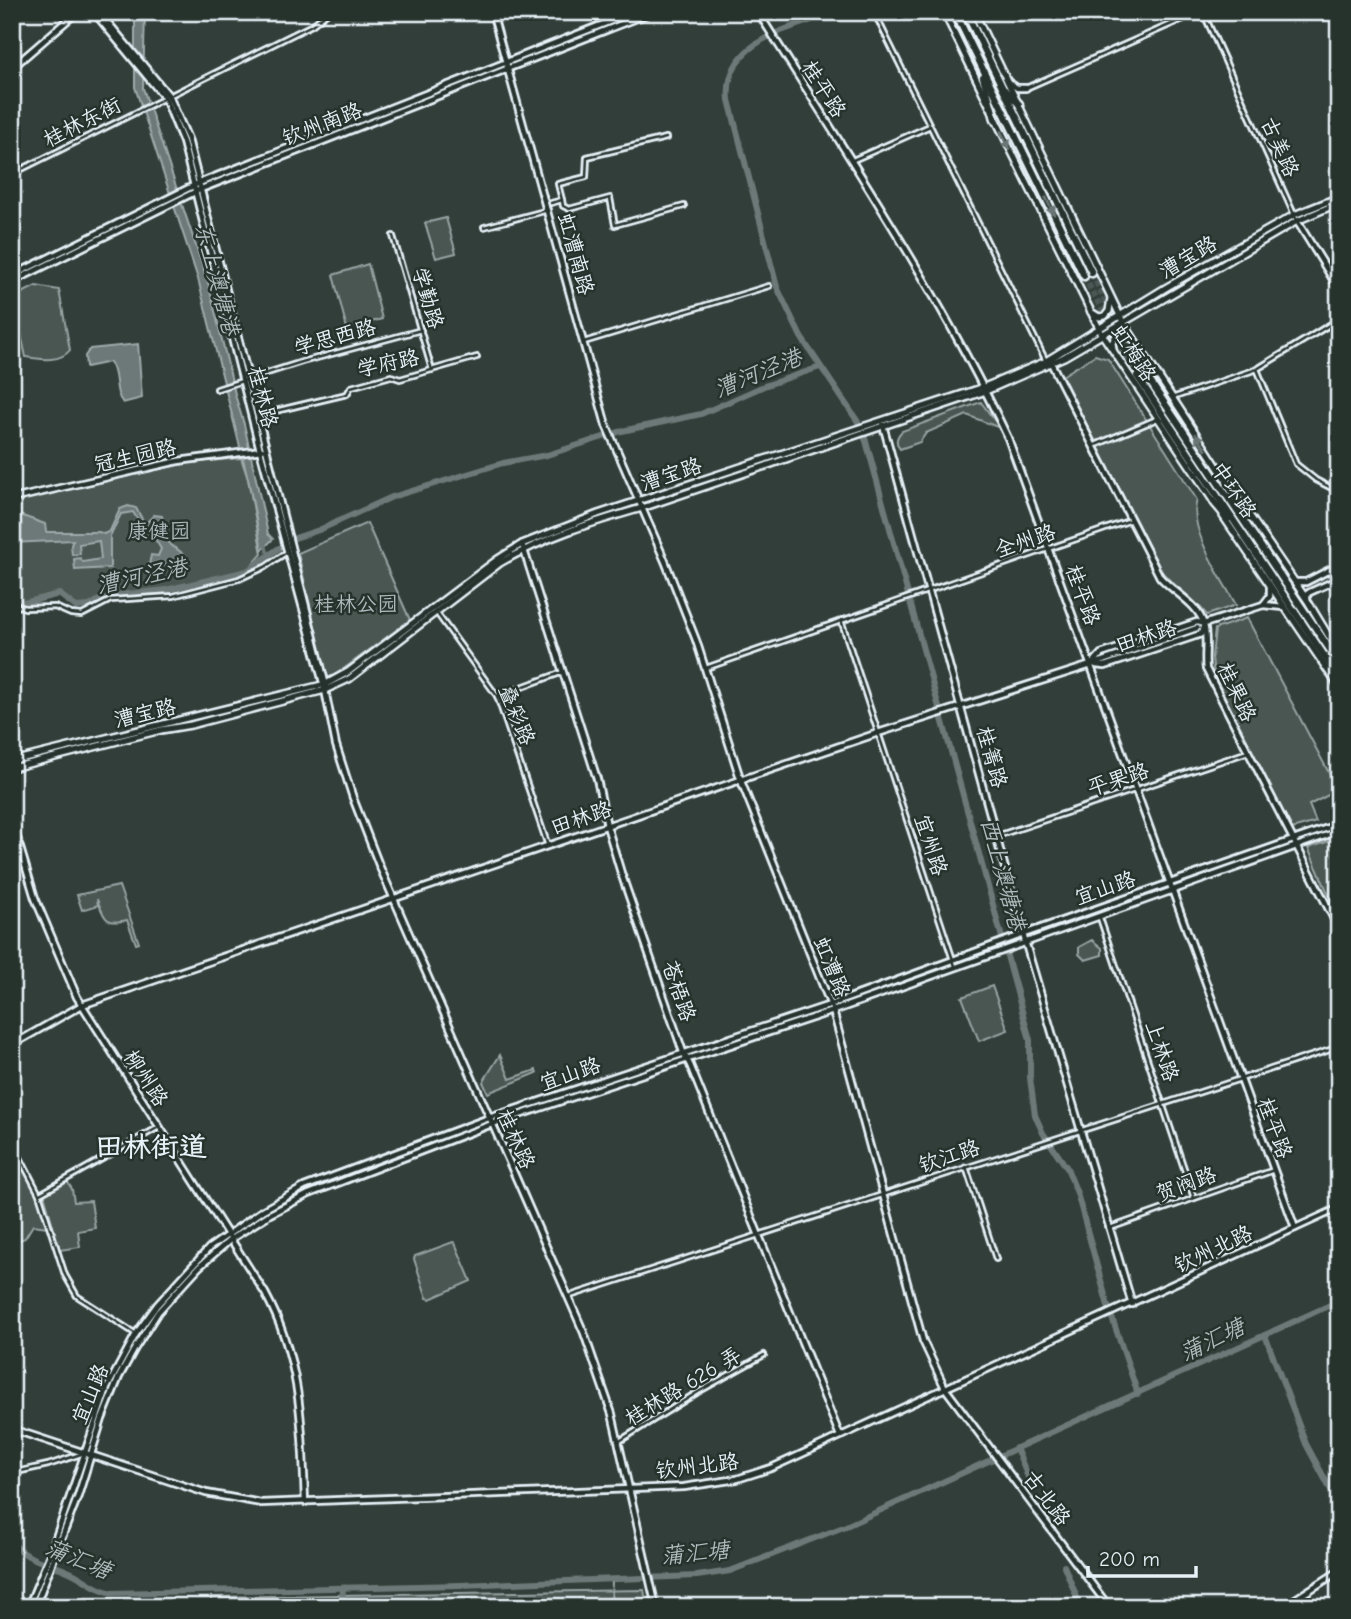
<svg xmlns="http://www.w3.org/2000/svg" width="1351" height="1619" viewBox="0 0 1351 1619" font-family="'Comic Neue','LXGW WenKai TC',sans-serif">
	<rect width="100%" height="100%" fill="#323e39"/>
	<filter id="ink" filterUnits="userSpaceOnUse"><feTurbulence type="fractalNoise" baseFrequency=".0143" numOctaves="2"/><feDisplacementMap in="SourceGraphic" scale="14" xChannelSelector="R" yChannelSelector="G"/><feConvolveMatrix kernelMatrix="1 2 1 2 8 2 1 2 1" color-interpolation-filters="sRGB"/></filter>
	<g filter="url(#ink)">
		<!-- green -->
		<g fill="#495651" stroke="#98a4a4" stroke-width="2">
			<path d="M446,218L456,253L436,258L425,223Z"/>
			<path d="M368,264L382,319L347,329L333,275Z"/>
			<path d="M36,286L59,290L70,350C60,363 40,359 26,357L14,302L20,294Z"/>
			<path d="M1095,355L1108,359L1197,500C1187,528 1222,579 1236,605L1207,615C1193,597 1177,589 1162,572L1062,376Z"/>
			<path d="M981,402L1000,428L967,415L926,433L920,442L900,449C895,442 896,437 902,431Z"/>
			<path d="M241,458L248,479L262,554L247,571L166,590L117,595L101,599L89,606L76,607L59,594L24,603L12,597V502L188,463Z"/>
			<path d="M367,523L410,620L331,678L326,675L298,553Z"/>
			<path d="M1247,618L1338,790L1309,805L1316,822L1292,829L1214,676L1212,657L1215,629Z"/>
			<path d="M1339,838V918L1308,848Z"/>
			<path d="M119,886L139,943L136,944L127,920C105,926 104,917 97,899L98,905L82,910L77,895Z"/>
			<path d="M1092,940L1102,948V955L1085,960L1079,954V947Z"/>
			<path d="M992,986L1008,1030L979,1041L962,997Z"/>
			<path d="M500,1055L510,1079L536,1070L537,1073L488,1093L483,1082Z"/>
			<path d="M25,1170L36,1191L48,1227L33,1225L25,1238L12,1243V1175Z"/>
			<path d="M67,1181L72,1189L74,1202L91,1201L95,1228L78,1231L80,1247L60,1250L44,1194Z"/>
			<path d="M453,1242L455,1243L471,1281L430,1299L427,1298L414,1259L415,1256Z"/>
			<path d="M644,1590L647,1607H217L211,1604V1597Z"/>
		</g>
		<!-- water -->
		<g fill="#6d7978" stroke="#9ea9ab" stroke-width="2">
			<path d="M135,12H145L143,88L208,282L236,398L244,424L268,534L273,539L262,550L249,483L198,279L135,87Z"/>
			<path d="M138,344L142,398L123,403C113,392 119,374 110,362L86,367L85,356L90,349Z"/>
			<path d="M128,506L136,508L145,524L154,515L162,516C165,525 163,537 170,544C175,549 179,548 183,555L179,563L170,567L160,564L148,570L151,555L158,556L161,549L155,539L141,533L142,527L133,512L121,514L110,536V568L75,570L74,559L80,558L83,562L101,559L99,541L79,544L80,554L72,555L71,545L73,540L12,543V517L20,515L45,524L46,532H99L104,534L110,531L120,509Z"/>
		</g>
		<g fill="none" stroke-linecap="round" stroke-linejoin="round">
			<!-- stream -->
			<path stroke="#9ea9ab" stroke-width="2" d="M611,1607L612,1579"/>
			<!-- canal -->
			<path stroke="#6d7978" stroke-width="3.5" d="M265,543L268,555"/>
			<!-- river -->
			<g stroke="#6d7978" stroke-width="6">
				<path d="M834,12C790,29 723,40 729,100L777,287L801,337L858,422L866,441L1030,1040V1078L1035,1115L1043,1133L1067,1168L1077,1193L1108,1306L1138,1394"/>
				<path d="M295,538L319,530L392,497L503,463L547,455L622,431L701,414L764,386L820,367"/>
				<path d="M12,597L24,603L59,594L76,607L89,606L101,599L118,595L166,590L247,571L279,548"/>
				<path d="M1265,1335L1306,1444L1339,1505"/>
				<path d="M1016,1448L1028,1477"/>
				<path d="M12,1543C36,1566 46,1560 72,1573C88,1581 94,1589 113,1593L460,1585L697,1576L730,1571L846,1526L1339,1301"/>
				<path d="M1064,1566L1081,1607"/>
				<path d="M342,1607L343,1587"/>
			</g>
			<!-- secondary-tunnel -->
			<path stroke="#4d5956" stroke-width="4.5" stroke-dasharray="4.5 2" stroke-linecap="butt" d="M1289,592L1339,572"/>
			<!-- highway-tunnel -->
			<g stroke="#4d5956" stroke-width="6" stroke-dasharray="6 3" stroke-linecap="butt">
				<path d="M1092,273L1114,321L1145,374"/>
				<path d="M1084,276L1137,376"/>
			</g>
			<defs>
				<g id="street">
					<path d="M874,12L1046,361"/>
					<path d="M1203,12L1297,221"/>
					<path d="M1026,88L1199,12"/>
					<path d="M171,95L312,25L328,12"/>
					<path d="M853,160L930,126"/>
					<path d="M12,174L165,98"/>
					<path d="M562,200L558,184L586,177L587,157L666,138"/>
					<path d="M551,203L562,200L563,206L569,209L610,198L615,225L684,206"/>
					<path d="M484,227L548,210"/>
					<path d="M393,236L432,370"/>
					<path d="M584,342L769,286"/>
					<path d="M1257,369L1296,464L1316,480L1339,492"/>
					<path d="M217,389L302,362L421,330"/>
					<path d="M1172,398L1257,369L1339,319"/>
					<path d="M267,413L347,394L351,387L391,376L400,379L477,357"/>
					<path d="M1093,446L1157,419"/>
					<path d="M12,604L25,608L55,607L71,614L82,615L111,600L173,596L239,579L265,567L287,552"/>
					<path d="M436,612L497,696L548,846"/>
					<path d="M841,620L955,966"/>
					<path d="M706,668L1131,520"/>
					<path d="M497,696L563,672"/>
					<path d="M997,836L1248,752"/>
					<path d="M1100,918L1194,1198"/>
					<path d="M12,1142L39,1194L65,1275L77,1296L136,1334"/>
					<path d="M966,1167L996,1259"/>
					<path d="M40,1194L159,1127"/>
					<path d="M1110,1228L1274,1170"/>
					<path d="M570,1296L1339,1047"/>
					<path d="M618,1442L698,1392L764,1355"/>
					<path d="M12,1473L48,1465L84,1453"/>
				</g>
				<g id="secondary">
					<path d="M94,12L165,98L183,142L260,450L325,690L336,745L353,798L379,865L584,1333L612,1414L656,1607"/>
					<path d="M99,12L169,96L188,139L326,686"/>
					<path d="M492,12L606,425L665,561L696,640L741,781L833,1011L923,1341L945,1388L1109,1607"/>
					<path d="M758,12C845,152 938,289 1008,438L1295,1228"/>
					<path d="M12,68L77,12"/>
					<path d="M1008,82L1017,88H1026"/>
					<path d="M1297,221L1339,289"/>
					<path d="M12,276L199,183L634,12"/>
					<path d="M12,282L201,189L652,12"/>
					<path d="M1051,363L1160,577C1174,593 1198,603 1204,625C1208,639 1204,655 1206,669L1339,929"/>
					<path d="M883,425L1025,941L1132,1304"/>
					<path d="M12,499L178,461L262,450"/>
					<path d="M522,544L597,779L607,826L621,873L683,1052L690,1065L840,1436"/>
					<path d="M1295,582H1306L1339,565"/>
					<path d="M1270,587V596L1263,605L1284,607"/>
					<path d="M1307,599V594L1310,592L1339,579"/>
					<path d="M1092,664L1101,654L1197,622L1204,624L1263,605"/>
					<path d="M1096,665L1105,666L1201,634L1203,627"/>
					<path d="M12,821L35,898L77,997L265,1293C302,1361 302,1427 305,1502"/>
					<path d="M12,1045L82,1005L878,733L1091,665L1197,628"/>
					<path d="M12,1429L206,1493L261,1503L684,1487L737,1479L771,1468L1339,1208"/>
					<path d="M28,1607L51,1552L107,1388L136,1334L157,1305L209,1248L263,1210L304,1187L489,1118L830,1005L1024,934L1339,824"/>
					<path d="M35,1607L78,1496L102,1419L119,1377L135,1348L158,1312L199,1267L231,1239L270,1214L309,1194L492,1124L833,1011L1339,831"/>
					<path d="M1283,1607L1339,1571"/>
				</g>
				<g id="primary">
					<path d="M944,12L990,107"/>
					<path d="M974,12L1123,322L1228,483"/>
					<path d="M994,116L1102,334L1216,505"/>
					<path d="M1091,312L1099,317L1105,316L1109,311L1111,298"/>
					<path d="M1113,349L1112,343L1115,337L1124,335L1133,339"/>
					<path d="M1241,503L1307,600L1339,653"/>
					<path d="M1223,516L1339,687"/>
					<path d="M12,761L326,684L348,672L498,559L522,544L598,514L984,387L1046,361L1167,287L1294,215L1339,197"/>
					<path d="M12,768L161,730L191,725L325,690L349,679L500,563C545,537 593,522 642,508L986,391L1064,357L1297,221L1339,203"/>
				</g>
				<g id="highway">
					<path d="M955,12L1084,276"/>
					<path d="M966,12L1092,273"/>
					<path d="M983,77L995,119"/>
					<path d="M1005,90L1019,104"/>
					<path d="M1145,374L1339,663"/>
					<path d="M1137,376L1339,678"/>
					<path d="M1227,482L1246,518"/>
					<path d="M1214,502L1228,519"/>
				</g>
			</defs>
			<!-- street casing -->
			<use href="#street" stroke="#e8f1f8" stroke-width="8"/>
			<!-- secondary casing -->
			<use href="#secondary" stroke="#e8f1f8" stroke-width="10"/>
			<!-- primary casing -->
			<use href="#primary" stroke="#e8f1f8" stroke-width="10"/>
			<!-- highway casing -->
			<use href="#highway" stroke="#e8f1f8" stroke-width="11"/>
			<!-- street -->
			<use href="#street" stroke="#26332d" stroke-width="2.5"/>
			<!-- secondary -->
			<use href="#secondary" stroke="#26332d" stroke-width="4.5"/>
			<!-- primary -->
			<use href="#primary" stroke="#26332d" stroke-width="5"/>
			<!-- highway -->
			<use href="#highway" stroke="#26332d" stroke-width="6"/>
		</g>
		<!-- one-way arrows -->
		<defs><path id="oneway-solid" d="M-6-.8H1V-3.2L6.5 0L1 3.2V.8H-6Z" transform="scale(1.75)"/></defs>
		<g fill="#6a7674">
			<use href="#oneway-solid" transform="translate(1005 140) rotate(64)"/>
			<use href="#oneway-solid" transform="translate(1050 206) rotate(64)"/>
			<use href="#oneway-solid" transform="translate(1201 442) rotate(-123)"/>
		</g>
	</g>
	<g text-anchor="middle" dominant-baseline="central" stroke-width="5" stroke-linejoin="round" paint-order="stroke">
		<!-- street labels -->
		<g font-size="21" fill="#e8f1f8" stroke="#26332d">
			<text transform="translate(824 89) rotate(58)">桂平路</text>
			<text transform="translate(82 122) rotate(-27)">桂林东街</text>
			<text transform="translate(322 124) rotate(-21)">钦州南路</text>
			<text transform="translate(1280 147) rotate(66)">古美路</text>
			<text transform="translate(576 254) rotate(75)">虹漕南路</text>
			<text transform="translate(1188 257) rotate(-30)">漕宝路</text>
			<text transform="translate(428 298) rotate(74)">学勤路</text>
			<text transform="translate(335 337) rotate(-15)">学思西路</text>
			<text transform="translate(1134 353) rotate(57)">虹梅路</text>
			<text transform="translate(388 363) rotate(-12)">学府路</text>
			<text transform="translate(263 397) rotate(76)">桂林路</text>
			<text transform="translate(135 456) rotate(-13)">冠生园路</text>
			<text transform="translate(671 474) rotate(-18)">漕宝路</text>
			<text transform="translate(1234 490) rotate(56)">中环路</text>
			<text transform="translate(1025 541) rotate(-19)">全州路</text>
			<text transform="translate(1083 595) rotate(70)">桂平路</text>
			<text transform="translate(1146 636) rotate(-18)">田林路</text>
			<text transform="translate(1237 692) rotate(65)">桂果路</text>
			<text transform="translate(145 713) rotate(-13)">漕宝路</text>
			<text transform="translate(517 715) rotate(68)">叠彩路</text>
			<text transform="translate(992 757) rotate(75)">桂箐路</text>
			<text transform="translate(1118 779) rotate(-18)">平果路</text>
			<text transform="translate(581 818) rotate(-19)">田林路</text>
			<text transform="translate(931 845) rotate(72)">宜州路</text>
			<text transform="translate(1105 888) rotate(-19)">宜山路</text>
			<text transform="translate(832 967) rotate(68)">虹漕路</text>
			<text transform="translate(679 991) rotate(71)">苍梧路</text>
			<text transform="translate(1162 1051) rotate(71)">上林路</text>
			<text transform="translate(570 1074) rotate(-19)">宜山路</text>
			<text transform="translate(146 1078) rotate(57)">柳州路</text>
			<text transform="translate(1275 1128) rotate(70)">桂平路</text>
			<text transform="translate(516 1139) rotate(66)">桂林路</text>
			<text transform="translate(949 1156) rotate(-18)">钦江路</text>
			<text transform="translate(1186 1184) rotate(-20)">贺阀路</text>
			<text transform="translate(1213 1249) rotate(-25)">钦州北路</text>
			<text transform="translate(683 1386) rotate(-31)">桂林路 626 弄</text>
			<text transform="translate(90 1394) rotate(-67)">宜山路</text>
			<text transform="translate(697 1466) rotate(-7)">钦州北路</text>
			<text transform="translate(1047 1498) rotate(53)">古北路</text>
		</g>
		<!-- park labels -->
		<g font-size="21" fill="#b0bbbe" stroke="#26332d">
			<text x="159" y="531">康健园</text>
			<text x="356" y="604">桂林公园</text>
		</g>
		<!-- water labels -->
		<g font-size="23" font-style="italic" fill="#b1bbbe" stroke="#26332d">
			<text transform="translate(217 279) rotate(75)">东上澳塘港</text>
			<text transform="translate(758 373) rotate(-22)">漕河泾港</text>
			<text transform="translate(142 576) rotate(-12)">漕河泾港</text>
			<text transform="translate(1003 874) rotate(75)">西上澳塘港</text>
			<text transform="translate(1212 1340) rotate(-25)">蒲汇塘</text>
			<text transform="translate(695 1553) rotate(-5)">蒲汇塘</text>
			<text transform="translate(78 1559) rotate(23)">蒲汇塘</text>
		</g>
		<!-- district labels -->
		<g font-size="28" font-weight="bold" fill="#e8f1f8" stroke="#26332d">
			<text x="151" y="1147">田林街道</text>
		</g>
	</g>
	<!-- margin -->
	<rect width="1351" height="1619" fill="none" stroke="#26332d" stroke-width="42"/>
	<rect x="21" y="21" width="1309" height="1577" fill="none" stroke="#e8f1f8" stroke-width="2.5" filter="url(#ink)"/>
	<!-- scale -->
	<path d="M1088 1566v10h108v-10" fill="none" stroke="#e8f1f8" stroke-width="3.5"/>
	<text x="1099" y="1566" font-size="21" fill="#e8f1f8" stroke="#26332d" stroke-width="5" paint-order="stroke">200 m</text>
</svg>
